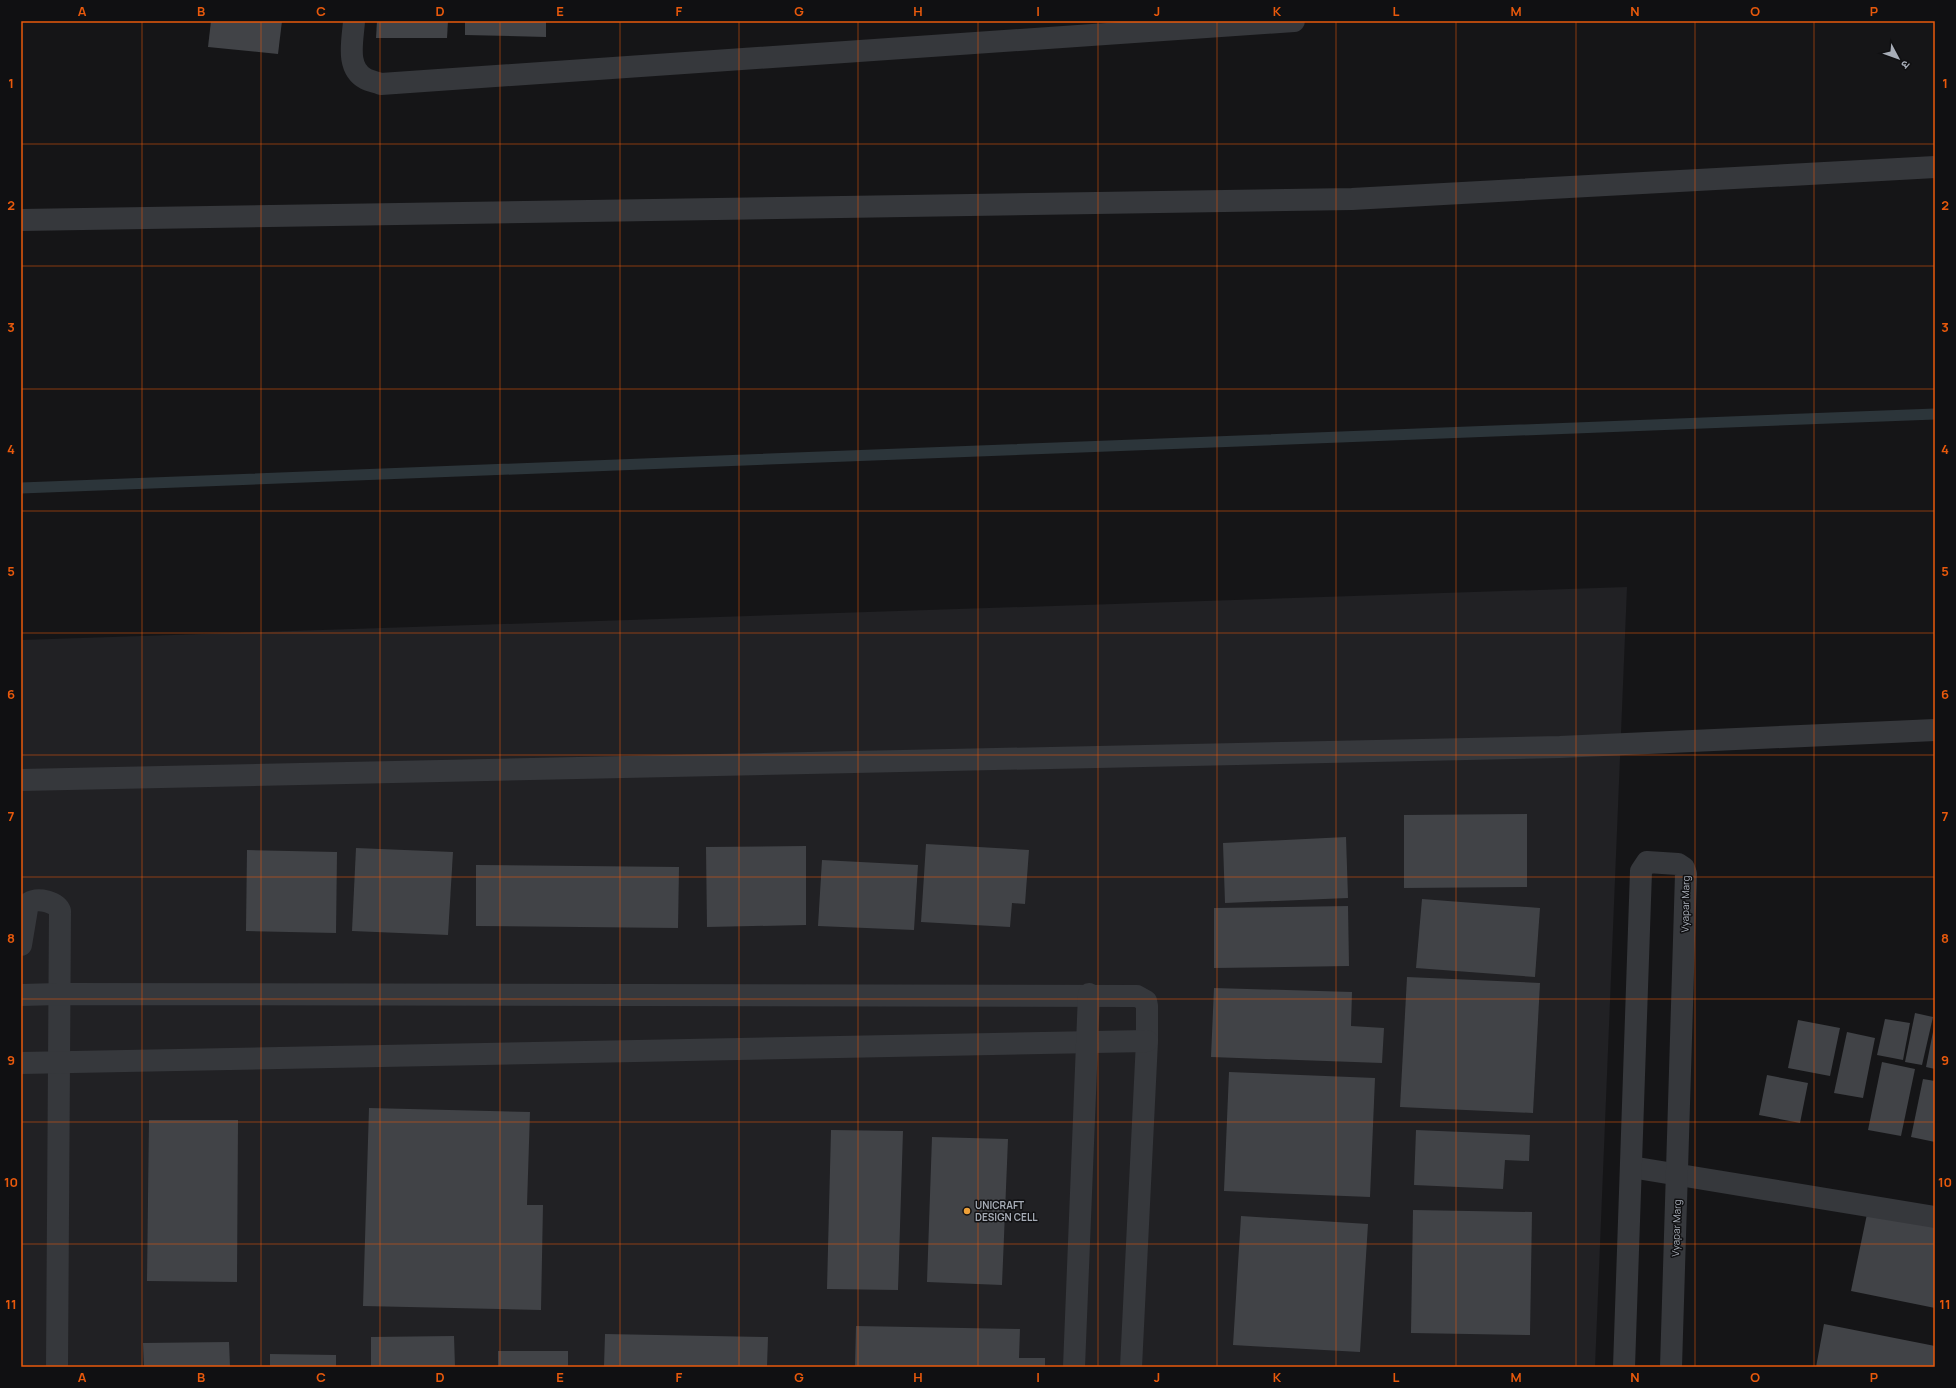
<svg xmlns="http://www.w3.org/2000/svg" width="1956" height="1388" viewBox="0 0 1956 1388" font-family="Manrope,'Noto Sans Devanagari',sans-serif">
	<rect width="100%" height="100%" fill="#151517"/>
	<!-- built -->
	<path fill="#212124" d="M1627,587L1595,1367H21V640Z"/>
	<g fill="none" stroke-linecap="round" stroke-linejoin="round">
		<!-- stream -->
		<path stroke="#2c353a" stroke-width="11" d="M21,488L1935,414"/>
	</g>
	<!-- building -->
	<g fill="#414347">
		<path d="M211,21H282L278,54L208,47Z"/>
		<path d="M377,21H448L447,38H376Z"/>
		<path d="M465,21H546V37L465,35Z"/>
		<path d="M1527,814V887L1404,888V815Z"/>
		<path d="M1346,837L1348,898L1225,903L1223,843Z"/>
		<path d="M926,844L1029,850L1025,904L1012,903L1010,927L921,922Z"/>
		<path d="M806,846V925L707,927L706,847Z"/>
		<path d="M356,848L453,852L448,935L352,931Z"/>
		<path d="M247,850L337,852L336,933L246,931Z"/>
		<path d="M822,860L918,865L914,930L818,926Z"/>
		<path d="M476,865L679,867L678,928L476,926Z"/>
		<path d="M1422,899L1540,908L1535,977L1416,968Z"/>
		<path d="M1348,906L1349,966L1214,968V908Z"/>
		<path d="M1407,977L1540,983L1533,1113L1400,1107Z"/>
		<path d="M1214,988L1352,992L1351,1026L1384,1028L1382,1063L1211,1057Z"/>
		<path d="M1915,1013L1933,1017L1922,1065L1905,1062Z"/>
		<path d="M1885,1019L1910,1023L1903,1060L1877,1055Z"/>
		<path d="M1798,1020L1840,1028L1830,1076L1788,1068Z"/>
		<path d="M1934,1027L1935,1028V1069L1926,1067Z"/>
		<path d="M1847,1032L1875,1038L1863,1098L1834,1093Z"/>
		<path d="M1882,1062L1915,1069L1901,1136L1868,1130Z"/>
		<path d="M1229,1072L1375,1078L1370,1197L1224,1191Z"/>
		<path d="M1767,1075L1808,1083L1800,1123L1759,1115Z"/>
		<path d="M1923,1079L1935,1081V1142L1911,1137Z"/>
		<path d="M369,1108L530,1112L527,1205H543L541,1310L363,1306Z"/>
		<path d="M149,1120H238L237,1282L147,1281Z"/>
		<path d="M831,1130L903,1131L898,1290L827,1289Z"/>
		<path d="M1416,1130L1530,1135L1529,1161L1505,1160L1503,1189L1414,1185Z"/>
		<path d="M932,1137L1008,1139L1002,1285L927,1282Z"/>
		<path d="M1413,1210L1532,1212L1530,1335L1411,1333Z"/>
		<path d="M1867,1214L1935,1227V1308L1851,1291Z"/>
		<path d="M1241,1216L1368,1224L1360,1352L1233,1345Z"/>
		<path d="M1824,1324L1935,1346V1367H1816Z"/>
		<path d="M856,1326L1020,1329L1019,1358H1045V1367H855Z"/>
		<path d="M605,1334L768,1337L767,1367H604Z"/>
		<path d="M454,1336L455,1367H371V1337Z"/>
		<path d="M229,1342L230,1367H144L143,1343Z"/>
		<rect x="498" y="1351" width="70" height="16"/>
		<path d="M270,1354L336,1355V1367H270Z"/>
	</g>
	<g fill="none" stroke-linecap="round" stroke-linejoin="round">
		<!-- minor -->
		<g stroke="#36383c" stroke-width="22">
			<path d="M354,21C353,40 345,68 366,79C370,81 376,82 381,84L1294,21"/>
			<path d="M21,220L1352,199L1935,167"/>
			<path d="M21,780L1560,747L1935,730"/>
			<path d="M21,945L27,909L29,903C38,897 57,902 60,911L57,1367"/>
			<path d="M21,995L59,994L1137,996L1146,1001L1147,1006V1041L1131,1367"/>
			<path d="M21,1063L1147,1041"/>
			<path d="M1631,1167L1935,1217"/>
			<path d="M1074,1367L1089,994"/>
			<path d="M1624,1367L1641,871L1647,862L1678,864L1684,868L1686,874L1671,1367"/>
		</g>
	</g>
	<!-- grid -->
	<path fill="none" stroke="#e8590c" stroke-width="1" stroke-opacity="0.55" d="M142,21V1367M261,21V1367M380,21V1367M500,21V1367M620,21V1367M739,21V1367M858,21V1367M978,21V1367M1098,21V1367M1217,21V1367M1336,21V1367M1456,21V1367M1576,21V1367M1695,21V1367M1814,21V1367M21,144H1935M21,266H1935M21,389H1935M21,511H1935M21,633H1935M21,755H1935M21,877H1935M21,999H1935M21,1122H1935M21,1244H1935"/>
	<!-- markers -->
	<circle fill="#ec9f38" stroke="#101012" stroke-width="1.5" cx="967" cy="1211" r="4"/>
	<g text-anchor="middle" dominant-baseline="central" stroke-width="3" stroke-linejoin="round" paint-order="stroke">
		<!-- street labels -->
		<g font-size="10" fill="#a7adb7" stroke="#101012">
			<text transform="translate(1685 904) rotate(-89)">Vyapar Marg</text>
			<text transform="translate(1676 1228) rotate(-88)">Vyapar Marg</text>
		</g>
		<!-- poi labels -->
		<g font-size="10" font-weight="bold" fill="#a7adb7" stroke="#101012" text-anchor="start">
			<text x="975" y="1205">UNICRAFT<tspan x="975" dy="12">DESIGN CELL</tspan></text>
		</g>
	</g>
	<!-- border -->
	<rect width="1956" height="1388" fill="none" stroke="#101012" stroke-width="44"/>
	<!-- north arrow -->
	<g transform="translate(1898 58) rotate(131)" stroke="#101012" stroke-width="3" paint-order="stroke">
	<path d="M0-3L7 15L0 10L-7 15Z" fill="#a7adb7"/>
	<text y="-6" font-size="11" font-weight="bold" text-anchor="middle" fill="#a7adb7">उ</text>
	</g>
	<rect x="22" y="22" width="1912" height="1344" fill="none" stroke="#e8590c" stroke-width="1.5"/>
	<g font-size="13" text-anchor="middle" font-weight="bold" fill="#e8590c">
		<text x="82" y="16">A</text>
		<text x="201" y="16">B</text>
		<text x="321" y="16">C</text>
		<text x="440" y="16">D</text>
		<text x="560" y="16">E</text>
		<text x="679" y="16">F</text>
		<text x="799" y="16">G</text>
		<text x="918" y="16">H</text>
		<text x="1038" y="16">I</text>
		<text x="1157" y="16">J</text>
		<text x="1277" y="16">K</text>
		<text x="1396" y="16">L</text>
		<text x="1516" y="16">M</text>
		<text x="1635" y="16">N</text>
		<text x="1755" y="16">O</text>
		<text x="1874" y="16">P</text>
		<text x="11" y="88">1</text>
		<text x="1945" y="88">1</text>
		<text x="11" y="210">2</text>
		<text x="1945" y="210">2</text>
		<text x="11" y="332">3</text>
		<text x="1945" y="332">3</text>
		<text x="11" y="454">4</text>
		<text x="1945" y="454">4</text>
		<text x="11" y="576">5</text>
		<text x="1945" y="576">5</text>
		<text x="11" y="699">6</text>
		<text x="1945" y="699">6</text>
		<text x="11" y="821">7</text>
		<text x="1945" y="821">7</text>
		<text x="11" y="943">8</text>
		<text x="1945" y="943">8</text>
		<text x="11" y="1065">9</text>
		<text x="1945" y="1065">9</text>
		<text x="11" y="1187">10</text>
		<text x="1945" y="1187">10</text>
		<text x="11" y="1309">11</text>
		<text x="1945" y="1309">11</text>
		<text x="82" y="1382">A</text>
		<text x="201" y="1382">B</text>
		<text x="321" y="1382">C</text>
		<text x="440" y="1382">D</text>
		<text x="560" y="1382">E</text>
		<text x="679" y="1382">F</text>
		<text x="799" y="1382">G</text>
		<text x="918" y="1382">H</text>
		<text x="1038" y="1382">I</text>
		<text x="1157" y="1382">J</text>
		<text x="1277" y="1382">K</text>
		<text x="1396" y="1382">L</text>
		<text x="1516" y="1382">M</text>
		<text x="1635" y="1382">N</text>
		<text x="1755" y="1382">O</text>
		<text x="1874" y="1382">P</text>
	</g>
</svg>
